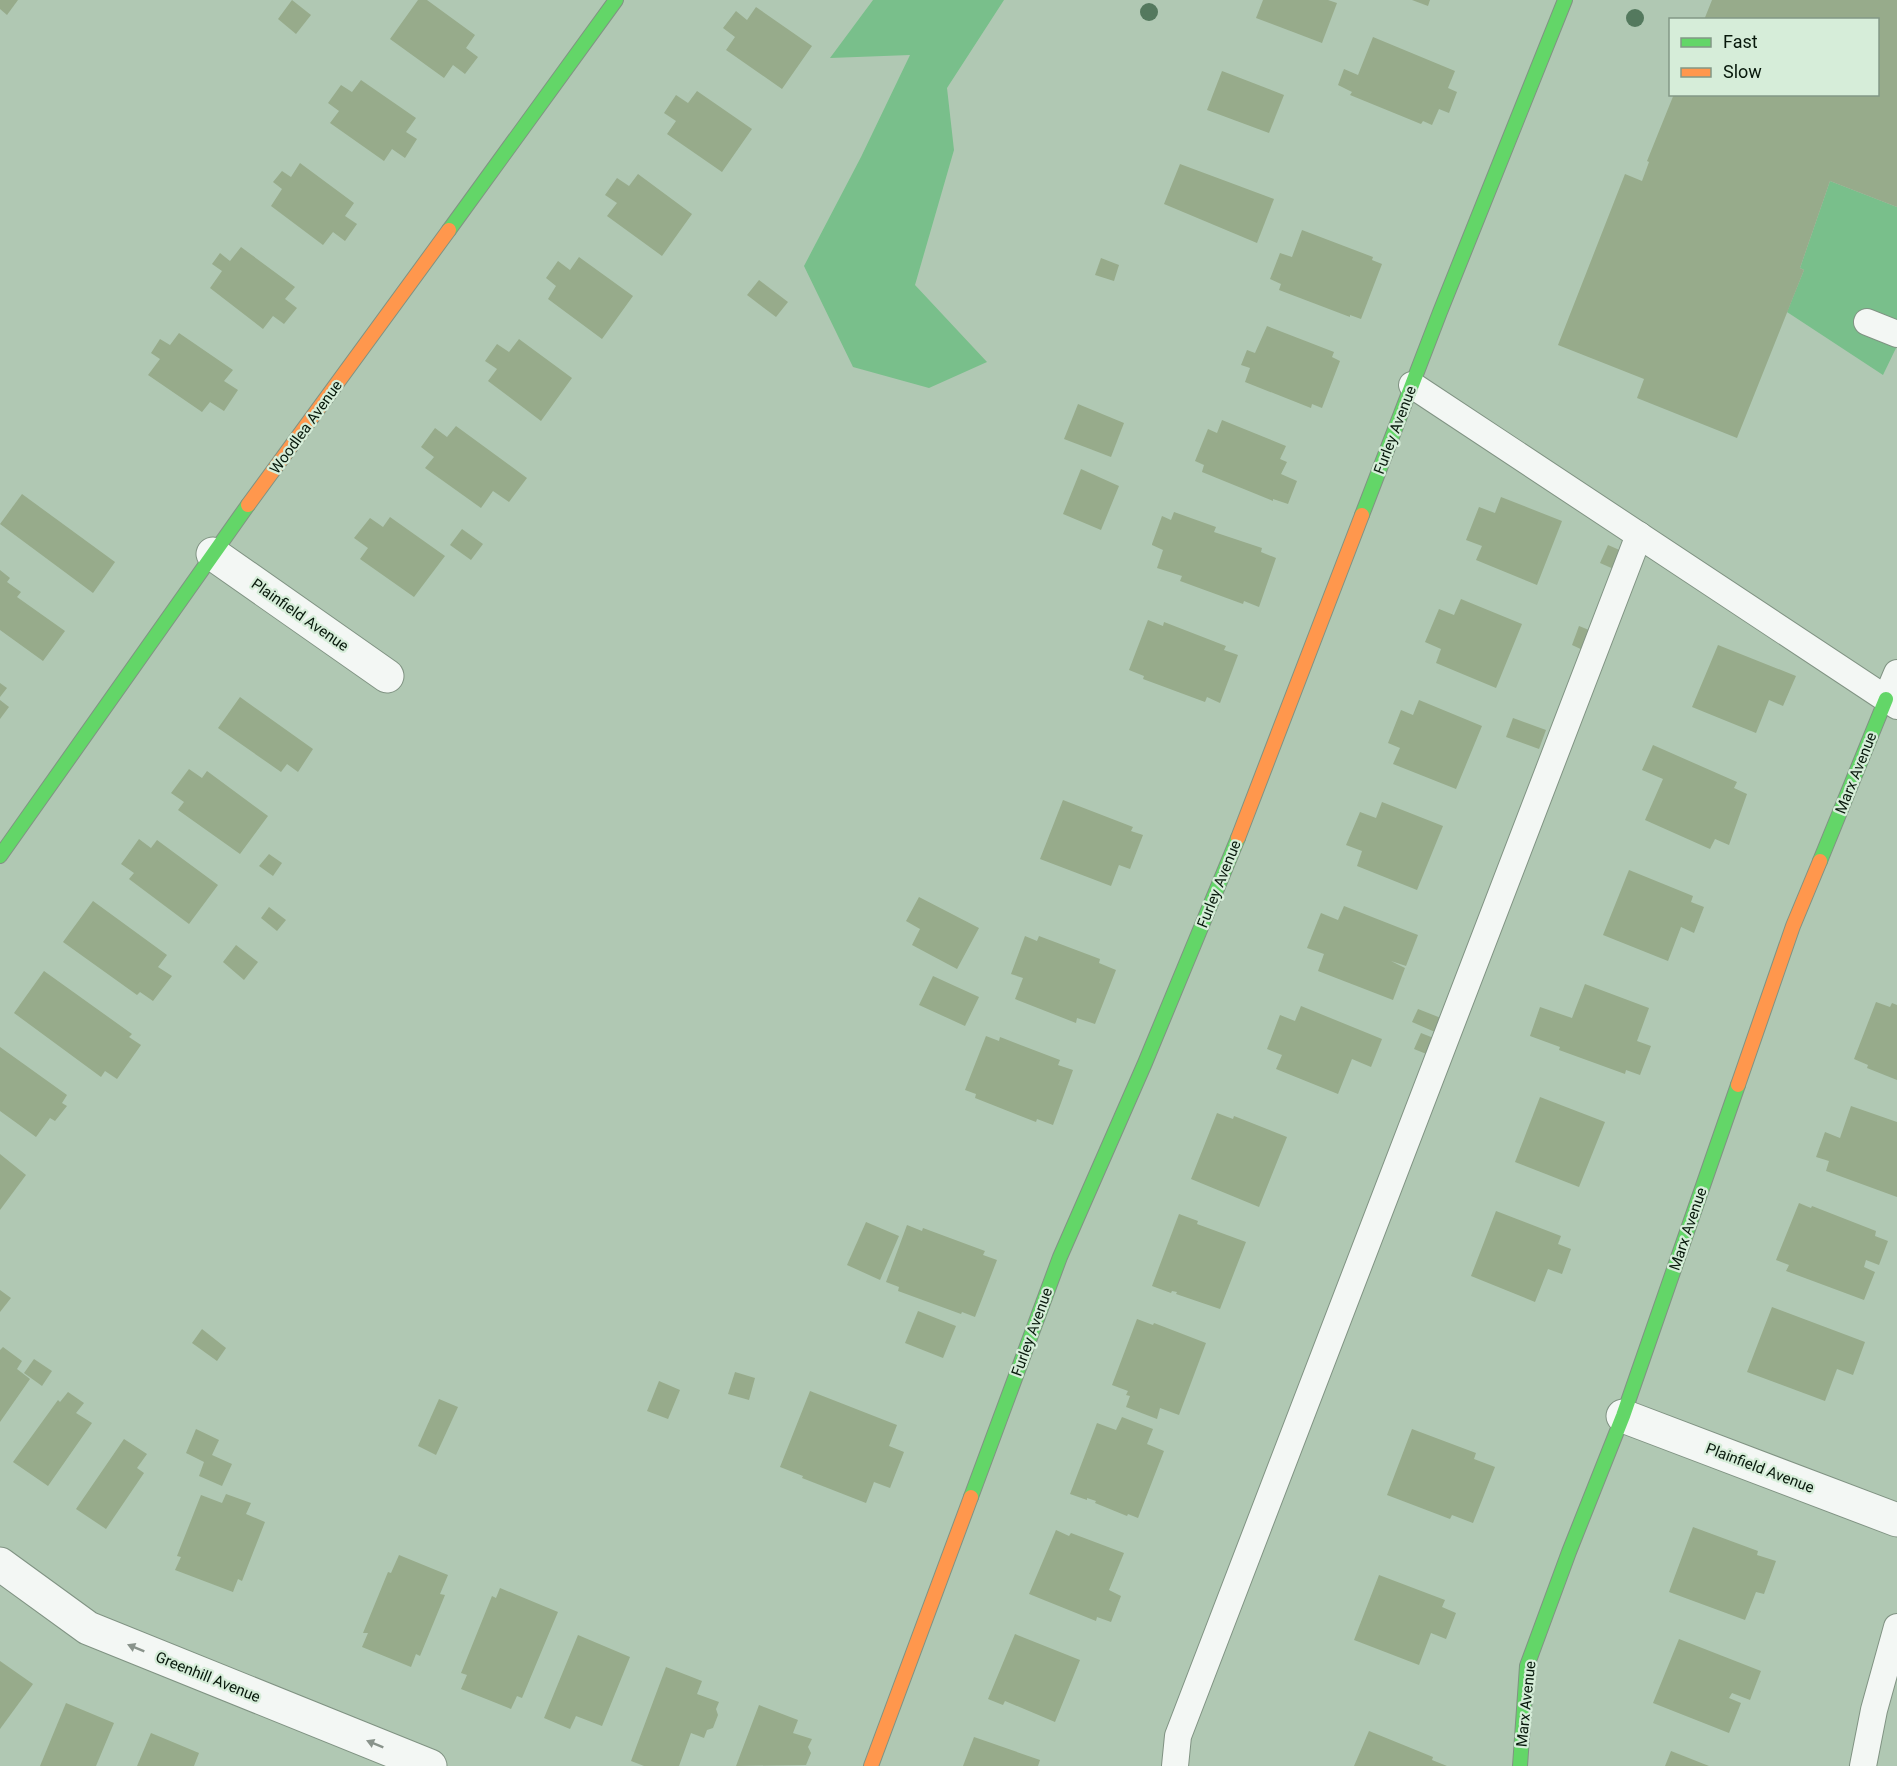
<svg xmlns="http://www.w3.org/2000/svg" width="1897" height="1766" viewBox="0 0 1897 1766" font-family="Roboto,sans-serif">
	<rect width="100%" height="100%" fill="#b0c8b3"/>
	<!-- green -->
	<g fill="#79bf8b">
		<path d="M873,0H1004L947,88L954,150L915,285L987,362L929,388L853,367L804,266L861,157L910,55L830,58Z"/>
		<path d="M1830,181L1897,207V346L1883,375L1787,312L1804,270L1800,268Z"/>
	</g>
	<!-- building -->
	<g fill="#97ab8b">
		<path d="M0,0H18L7,15L0,9Z"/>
		<path d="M292,0L311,15L296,34L278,19Z"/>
		<path d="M418,0H427L475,35L466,48L478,57L465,74L453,65L444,78L390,39Z"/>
		<path d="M1263,0H1328L1337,3L1322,43L1256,18Z"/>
		<path d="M1412,0H1430L1428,6Z"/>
		<path d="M1712,0H1897V207L1830,181L1800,268L1804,270L1737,438L1637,398L1644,379L1558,345L1625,174L1642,181L1649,162L1647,161L1674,94H1878V20H1704Z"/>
		<path d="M756,7L812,46L782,89L726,50L735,37L723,28L736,11L747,20Z"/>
		<path d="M1373,37L1455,71L1448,88L1457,92L1449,113L1439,109L1432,125L1423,121L1421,124L1350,95L1352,92L1338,85L1344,69L1358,75Z"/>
		<path d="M1222,71L1284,95L1269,133L1207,110Z"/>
		<path d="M361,80L416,118L406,132L417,139L405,158L392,149L384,161L330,123L339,111L328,103L341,85L352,92Z"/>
		<path d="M697,91L752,129L722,172L667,134L676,121L664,113L676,95L688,103Z"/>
		<path d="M300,163L354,203L345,216L357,224L345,241L333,232L323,245L271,206L282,189L273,182L282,171L291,177Z"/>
		<path d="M1180,164L1274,199L1257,243L1164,204Z"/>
		<path d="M638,174L692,214L662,256L607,216L617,203L605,195L617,178L629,186Z"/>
		<path d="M1302,230L1373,257L1372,260L1382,264L1361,319L1350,315V317L1279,290L1281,284L1270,279L1280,253L1292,257Z"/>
		<path d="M241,247L295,287L285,299L297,308L284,324L273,316L263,329L210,288L222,271L212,264L220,253L230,261Z"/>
		<path d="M579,257L633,296L602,339L548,299L556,286L546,278L558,261L570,270Z"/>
		<path d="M1101,258L1119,265L1114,281L1095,275Z"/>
		<path d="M759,280L788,302L776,317L747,295Z"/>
		<path d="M1267,326L1334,352L1332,357L1340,361L1322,408L1312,404L1311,408L1245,382L1250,368L1241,365L1247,350L1255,353Z"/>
		<path d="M179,333L233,370L224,381L238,390L224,411L210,402L202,412L148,375L160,359L151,353L160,339L170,345Z"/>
		<path d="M519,339L572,378L541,421L488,381L497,369L485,361L497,344L509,352Z"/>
		<path d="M1078,404L1124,423L1111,457L1064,439Z"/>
		<path d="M1222,420L1286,446L1280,459L1287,462L1281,474L1297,481L1288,504L1273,499V501L1202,472L1204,465L1195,461L1208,429L1217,433Z"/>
		<path d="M456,426L527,478L509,502L493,491L481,508L425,468L434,457L421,447L435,428L447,437Z"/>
		<path d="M1081,469L1119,486L1101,530L1063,514Z"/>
		<path d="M22,494L115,562L93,593L0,524Z"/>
		<path d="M1501,497L1562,521L1537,585L1476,560L1482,546L1466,540L1479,507L1495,513Z"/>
		<path d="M1174,512L1216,527L1214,532L1262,548L1261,552L1276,558L1259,607L1244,601L1243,604L1180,581L1182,576L1157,568L1163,550L1152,545V544L1162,516L1171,520Z"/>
		<path d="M390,517L445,556L414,597L360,559L368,548L354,538L370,518L383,527Z"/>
		<path d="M462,529L483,544L471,560L450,545Z"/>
		<path d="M1608,545L1624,552L1616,570L1600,563Z"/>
		<path d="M0,570L10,578L7,582L21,592L17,597L65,631L43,661L0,630Z"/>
		<path d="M1461,599L1522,624L1496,688L1436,663L1441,649L1425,642L1439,609L1454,615Z"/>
		<path d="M1148,620L1163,626L1164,622L1226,646L1224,650L1238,655L1220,703L1207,697L1205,702L1143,679L1144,676L1129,670Z"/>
		<path d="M1579,626L1594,632L1587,652L1572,645Z"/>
		<path d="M1718,645L1796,676L1783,706L1769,700L1756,733L1692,707Z"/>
		<path d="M0,683L7,688L0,697Z"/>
		<path d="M240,697L313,749L298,772L287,764L281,772L218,728Z"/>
		<path d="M0,700L9,707L0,719Z"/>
		<path d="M1419,700L1482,726L1456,789L1393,764L1400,748L1388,743L1401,710L1413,715Z"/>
		<path d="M1513,718L1546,730L1539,749L1506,737Z"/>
		<path d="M1653,745L1737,782L1734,788L1747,794L1729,845L1715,839L1710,849L1645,820L1663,779L1642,770Z"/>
		<path d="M189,769L202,778L207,771L268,816L240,854L178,810L184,802L171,793Z"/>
		<path d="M1063,800L1133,827L1131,831L1143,835L1130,869L1119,865L1111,886L1040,859Z"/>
		<path d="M1382,802L1443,826L1417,890L1357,866L1362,851L1346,845L1360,812L1376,818Z"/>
		<path d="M139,839L151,848L157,840L218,885L189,924L129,879L134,873L121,864Z"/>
		<path d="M269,854L282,863L273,876L259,866Z"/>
		<path d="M1629,870L1693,896L1691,902L1704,907L1694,933L1681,927L1668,961L1603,935Z"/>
		<path d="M919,897L979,928L957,969L912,945L920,929L906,921Z"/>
		<path d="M93,901L167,955L158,967L172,976L153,1001L140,992L137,995L63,942Z"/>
		<path d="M1344,906L1418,935L1406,966L1391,961L1405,968L1393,1000L1318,971L1324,954L1307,948L1321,913L1338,920Z"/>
		<path d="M269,907L286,920L277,931L261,918Z"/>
		<path d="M1025,936L1037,941L1039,936L1100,959L1099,963L1116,970L1095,1024L1077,1018L1076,1023L1015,999L1023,978L1011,974Z"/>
		<path d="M236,945L258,962L244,980L223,962Z"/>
		<path d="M44,971L132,1034L129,1037L141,1045L117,1079L105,1071L101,1077L14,1013Z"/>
		<path d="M933,976L979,997L965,1026L919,1005Z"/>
		<path d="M1585,984L1649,1008L1637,1041L1651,1046L1640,1075L1626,1070L1625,1074L1559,1050L1560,1047L1530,1036L1540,1007L1572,1018Z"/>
		<path d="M1876,1002L1890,1007L1892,1003L1897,1005V1080L1867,1068L1868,1065L1854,1059Z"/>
		<path d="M1301,1006L1382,1039L1371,1067L1352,1059L1338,1094L1276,1069L1282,1055L1267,1049L1280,1015L1295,1021Z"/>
		<path d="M1418,1009L1441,1018L1435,1032L1412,1022Z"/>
		<path d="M1421,1033L1436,1039L1429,1055L1414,1049Z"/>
		<path d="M986,1036L999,1041L1000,1037L1060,1060L1058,1065L1073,1070L1053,1125L1037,1119L1036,1122L975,1098L976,1094L965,1090Z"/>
		<path d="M0,1047L67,1095L62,1103L67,1106L55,1121L50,1118L36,1137L0,1111Z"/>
		<path d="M1540,1097L1605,1122L1579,1187L1515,1162Z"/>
		<path d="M1851,1106L1897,1122V1197L1826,1171L1829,1161L1816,1157L1825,1132L1840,1138Z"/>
		<path d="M1217,1113L1233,1119L1234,1116L1287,1137L1259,1207L1191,1179Z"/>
		<path d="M0,1154L26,1175L0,1210Z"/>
		<path d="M1799,1203L1811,1208L1812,1206L1876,1231L1875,1236L1888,1241L1879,1265L1866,1260L1864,1267L1875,1272L1864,1300L1786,1271L1789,1265L1776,1260Z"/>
		<path d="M1496,1211L1561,1236L1558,1244L1571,1249L1562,1274L1548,1269L1535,1302L1471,1276Z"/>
		<path d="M1179,1214L1198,1221L1197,1224L1246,1242L1220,1309L1176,1294L1177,1292L1172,1291L1171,1293L1152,1286Z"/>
		<path d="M866,1222L899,1236L880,1280L847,1265Z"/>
		<path d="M907,1225L922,1231L923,1228L985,1251L983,1255L997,1260L975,1317L962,1312L961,1314L898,1291L899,1287L886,1282Z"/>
		<path d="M0,1290L11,1298L0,1312Z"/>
		<path d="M1772,1307L1865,1342L1853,1375L1837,1369L1825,1401L1747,1372Z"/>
		<path d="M918,1311L956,1326L943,1358L905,1343Z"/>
		<path d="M1137,1319L1153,1325L1154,1323L1206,1343L1179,1415L1160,1408L1157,1419L1126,1407L1130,1396L1126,1395L1128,1391L1112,1385Z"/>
		<path d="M202,1329L226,1348L217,1361L192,1343Z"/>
		<path d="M3,1347L22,1361L17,1369L30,1379L0,1422V1350Z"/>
		<path d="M34,1359L52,1371L42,1386L24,1373Z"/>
		<path d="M735,1372L755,1378L749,1400L728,1394Z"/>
		<path d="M659,1381L680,1390L668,1419L647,1411Z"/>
		<path d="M810,1391L897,1425L889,1446L904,1452L890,1488L874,1482L866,1503L802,1478L803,1476L780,1467Z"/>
		<path d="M68,1392L84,1403L76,1413L92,1423L48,1486L13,1462L58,1400L60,1402Z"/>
		<path d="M439,1399L458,1407L436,1455L418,1446Z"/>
		<path d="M1122,1417L1153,1429L1147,1444L1164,1451L1138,1518L1128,1514L1127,1516L1095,1503L1096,1501L1087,1498V1500L1070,1494L1097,1423L1116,1430Z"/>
		<path d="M196,1429L219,1440L212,1455L232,1464L222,1486L199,1476L204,1462L186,1453Z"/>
		<path d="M1412,1429L1476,1453L1474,1459L1495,1467L1473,1523L1452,1515L1450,1519L1387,1495Z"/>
		<path d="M124,1439L147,1454L137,1468L144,1473L106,1529L76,1509Z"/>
		<path d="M226,1494L251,1503L246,1514L265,1522L242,1581L238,1579L233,1592L175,1570L181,1557L177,1556L201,1495L222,1503Z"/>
		<path d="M1693,1527L1758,1551L1757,1555L1776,1561L1764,1594L1756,1592L1745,1620L1669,1592Z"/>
		<path d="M1056,1530L1069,1536L1071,1533L1124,1553L1109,1590L1121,1596L1111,1622L1097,1617L1096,1621L1029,1594Z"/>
		<path d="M399,1555L448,1575L440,1594L445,1595L420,1656L416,1654L411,1667L362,1647L368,1633H363L388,1572L391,1573Z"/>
		<path d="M1379,1575L1445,1600L1442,1607L1456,1613L1446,1639L1431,1633L1419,1665L1354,1640Z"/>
		<path d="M500,1588L558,1612L522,1698L517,1696L511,1709L461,1689L467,1675L461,1673L492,1596L496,1598Z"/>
		<path d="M1015,1634L1080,1660L1055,1722L1005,1701L1003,1705L988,1699Z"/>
		<path d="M578,1635L630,1657L602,1726L576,1716L570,1729L544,1718Z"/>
		<path d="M1679,1639L1761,1671L1750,1700L1732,1693L1729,1698L1741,1703L1729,1733L1653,1703Z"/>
		<path d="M0,1661L33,1684L0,1729Z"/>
		<path d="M666,1667L702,1681L697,1694L719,1702L716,1709L718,1715L713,1728L707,1730L704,1738L691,1733L679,1766H644L631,1761Z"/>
		<path d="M66,1703L114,1723L96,1766H40Z"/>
		<path d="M759,1705L798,1720L793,1733L812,1739L808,1747L811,1753L806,1765L736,1766Z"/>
		<path d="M1369,1731L1433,1757L1432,1760L1447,1766H1354Z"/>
		<path d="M151,1733L199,1753L194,1766H137Z"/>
		<path d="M974,1737L1040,1760L1038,1766H963Z"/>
		<path d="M1671,1751L1709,1766H1665Z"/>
	</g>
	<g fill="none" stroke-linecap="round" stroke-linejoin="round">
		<defs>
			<g id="lane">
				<path d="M1867,322L1897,334"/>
				<path d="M1412,385L1897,706"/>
				<path d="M1886,699L1897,673"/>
				<path d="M1175,1766L1178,1736L1639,535"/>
				<path d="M1863,1766L1874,1710L1897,1627"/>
			</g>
			<g id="street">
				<path d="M213,554L387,676"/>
				<path d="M1623,1416L1897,1520"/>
				<path d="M0,1564L88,1628L430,1766"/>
			</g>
			<g id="fast">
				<path d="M449,230L616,0"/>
				<path d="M1362,515L1440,312L1565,0"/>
				<path d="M0,856L248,505"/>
				<path d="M1820,861L1886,699"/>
				<path d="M971,1497L1060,1257L1145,1063L1238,838"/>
				<path d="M1520,1766L1527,1666L1569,1552L1623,1416L1738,1085"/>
			</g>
			<g id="slow">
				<path d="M248,505L449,230"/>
				<path d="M1238,838L1362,515"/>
				<path d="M1738,1085L1793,926L1820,861"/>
				<path d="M871,1766L971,1497"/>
			</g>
		</defs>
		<!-- lane casing -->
		<use href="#lane" stroke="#809383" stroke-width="28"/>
		<!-- street casing -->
		<use href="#street" stroke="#809383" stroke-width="35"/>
		<!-- fast casing -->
		<use href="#fast" stroke="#809383" stroke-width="16"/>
		<!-- slow casing -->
		<use href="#slow" stroke="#809383" stroke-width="16"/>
		<!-- lane -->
		<use href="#lane" stroke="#f3f7f4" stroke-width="26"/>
		<!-- street -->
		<use href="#street" stroke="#f3f7f4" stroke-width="33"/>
		<!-- fast -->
		<use href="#fast" stroke="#63d668" stroke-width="14"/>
		<!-- slow -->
		<use href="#slow" stroke="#ff974d" stroke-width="14"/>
	</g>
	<!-- trees -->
	<g fill="#54795e">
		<circle cx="1149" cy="12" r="9"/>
		<circle cx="1635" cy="18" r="9"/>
	</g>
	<!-- one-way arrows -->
	<defs><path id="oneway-solid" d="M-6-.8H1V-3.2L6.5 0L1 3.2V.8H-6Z" transform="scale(1.5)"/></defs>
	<g fill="#89938b">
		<use href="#oneway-solid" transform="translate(136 1648) rotate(-158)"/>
		<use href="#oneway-solid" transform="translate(375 1744) rotate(-158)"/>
	</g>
	<g text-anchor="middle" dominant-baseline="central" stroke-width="4.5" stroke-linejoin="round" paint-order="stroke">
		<!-- street labels -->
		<g font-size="15" fill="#07180b" stroke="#d6edd9">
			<text transform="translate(306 427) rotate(-54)">Woodlea Avenue</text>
			<text transform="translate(1395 430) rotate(-69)">Furley Avenue</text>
			<text transform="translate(300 615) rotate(35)">Plainfield Avenue</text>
			<text transform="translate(1856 773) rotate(-68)">Marx Avenue</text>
			<text transform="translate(1219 884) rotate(-68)">Furley Avenue</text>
			<text transform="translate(1688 1229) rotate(-71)">Marx Avenue</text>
			<text transform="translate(1032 1332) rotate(-70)">Furley Avenue</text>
			<text transform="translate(1760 1468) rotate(21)">Plainfield Avenue</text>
			<text transform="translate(208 1677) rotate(22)">Greenhill Avenue</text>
			<text transform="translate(1526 1704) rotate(-84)">Marx Avenue</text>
		</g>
	</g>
	<!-- legend -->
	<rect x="1669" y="18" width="210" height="78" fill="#d6edd9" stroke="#839887" stroke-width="1.5"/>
	<rect x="1681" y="38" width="30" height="9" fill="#63d668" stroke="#839887" stroke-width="1.5"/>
	<text x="1723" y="48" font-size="18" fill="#07180b">Fast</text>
	<rect x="1681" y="68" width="30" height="9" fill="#ff974d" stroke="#839887" stroke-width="1.5"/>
	<text x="1723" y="78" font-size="18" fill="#07180b">Slow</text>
</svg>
